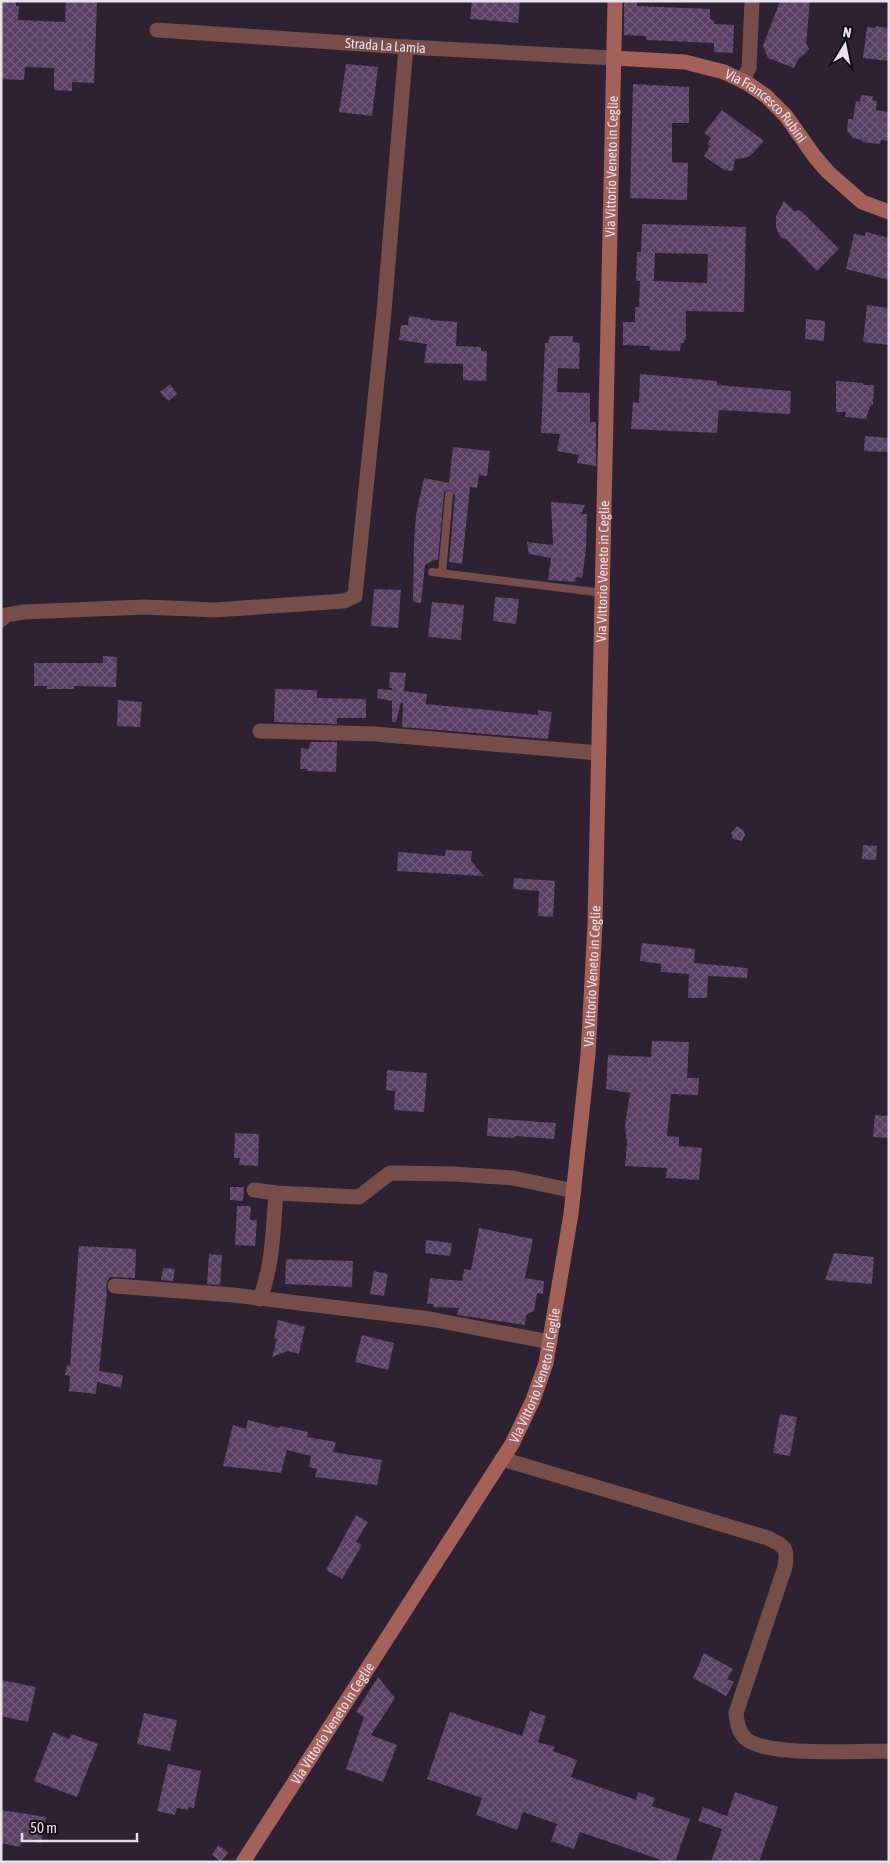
<svg xmlns="http://www.w3.org/2000/svg" width="890" height="1863" viewBox="0 0 890 1863" font-family="'Asap Condensed',sans-serif">
	<defs>
		<pattern id="building-cross-hatch" width="8" height="8" patternUnits="userSpaceOnUse" patternTransform="scale(1.25)"><rect width="8" height="8" fill="#593f63"/><path d="M0 0l8 8M0 8l8-8" fill="none" stroke="#715a7a"/></pattern>
	</defs>
	<rect width="100%" height="100%" fill="#2d2132"/>
	<!-- building -->
	<g fill="url(#building-cross-hatch)" fill-rule="evenodd">
		<path d="M1,1H16V6H19L18,20L65,22L66,1H97L94,83L72,82V91L54,90V68L25,67L24,80L1,79Z"/>
		<path d="M472,1H520L518,23L470,19Z"/>
		<path d="M624,1H637V6L710,9V19L714,21V24L734,25L733,53L714,52V43L646,40V36L624,35Z"/>
		<path d="M780,1H810L806,43L809,49L806,53L799,58L794,68L768,58L763,46Z"/>
		<path d="M875,26L889,28V61L863,58L867,27L875,28Z"/>
		<path d="M346,64L378,67L372,116L339,112Z"/>
		<path d="M633,84L689,87V123H672V162L688,163L687,200L630,198Z"/>
		<path d="M861,95L873,96L872,100L877,101L876,110L889,112V141L881,140L880,144L862,142V140L853,138L847,131L848,119H853L856,101L860,102Z"/>
		<path d="M722,110L764,141L750,156L745,158L735,159L733,171L724,170L704,156L710,146L707,144L711,138L704,133Z"/>
		<path d="M784,201L794,211L799,210L802,212L839,249L817,271L787,240L780,237L776,227V216Z"/>
		<path d="M642,224L746,227L744,312L686,311V339H684V343H681L680,351L650,350V346L623,345V322H635V307H639L640,281H636L637,252H641ZM655,253L708,254L707,283L654,281Z"/>
		<path d="M866,232L889,238V280L846,269L854,234L865,236Z"/>
		<path d="M867,305L889,308V345L863,342Z"/>
		<path d="M409,316L430,319V320L457,322L456,346L481,347V351H487L486,381L463,380V364L424,363L427,344L399,340L401,325H408Z"/>
		<path d="M806,319L825,321L824,341L805,339Z"/>
		<path d="M550,336H573V342L580,343L579,369L558,368L557,392L590,393V422H596V466L577,463L579,455L557,451L560,434L541,433L545,343H548Z"/>
		<path d="M640,374L717,381V385L791,391L790,414L719,410L717,433L631,429L633,402L639,403Z"/>
		<path d="M836,381L863,383L864,385H874L873,405L870,406L866,419L845,417L846,412H836Z"/>
		<path d="M170,384L177,394L168,401L160,392Z"/>
		<path d="M865,436L889,438V452L864,451Z"/>
		<path d="M453,447L490,451L487,476L479,475L477,488L470,487L462,564L449,562L455,495L450,490L444,492L438,560H434L425,565L421,603L413,602L414,541L416,515L424,478L449,483Z"/>
		<path d="M551,502L585,505L581,514H587L586,550L582,578L576,577L575,582L548,580L551,558L529,554L527,542L553,545Z"/>
		<path d="M374,589L401,590L398,628L371,626Z"/>
		<path d="M495,597L519,599L516,624L493,621Z"/>
		<path d="M432,602L464,605L461,640L428,637Z"/>
		<path d="M103,656L117,657L116,687L74,686V689H47V686H34V663H103Z"/>
		<path d="M390,672L406,673L404,691L427,694L426,704L538,715V710L552,712L548,739L402,727L403,703L401,702L396,722H392V701L377,698L378,689L392,690V688H389Z"/>
		<path d="M275,689L317,690V698L366,699V718H337V724L274,722Z"/>
		<path d="M118,700L142,702L140,727L117,726Z"/>
		<path d="M310,742H337L336,772L307,771V769H300L301,748L309,749Z"/>
		<path d="M737,826L744,831L745,835L742,841L733,839L731,833Z"/>
		<path d="M863,845L877,846L876,860L862,859Z"/>
		<path d="M446,850L472,851L471,861L484,876L397,871L398,852L445,856Z"/>
		<path d="M514,878L555,881L553,917L538,916L539,891L513,889Z"/>
		<path d="M642,943L695,949L694,963L748,968L747,978L708,976L707,998H688L689,974L661,972V964L640,961Z"/>
		<path d="M652,1041L689,1042L687,1078H699L698,1095L671,1094L667,1136L679,1137V1146L702,1148L699,1180L666,1178L667,1168L625,1166L627,1143L625,1125L630,1093L606,1089L608,1055L651,1057Z"/>
		<path d="M387,1070L427,1073L424,1112L394,1110L395,1091L386,1090Z"/>
		<path d="M875,1115L889,1116L888,1138L873,1137Z"/>
		<path d="M488,1118L556,1123L554,1139L515,1136L514,1138L487,1136Z"/>
		<path d="M235,1133L259,1134L258,1166L239,1165L240,1158H234Z"/>
		<path d="M230,1187H244L243,1201L230,1200Z"/>
		<path d="M237,1206H251L250,1220H257L255,1246L235,1245Z"/>
		<path d="M479,1228L533,1239L525,1278L544,1281L543,1294L537,1293L534,1311L526,1315L525,1325L457,1315L459,1308L433,1307L434,1304H427L430,1278L462,1281L464,1269L471,1270Z"/>
		<path d="M426,1240L452,1243L450,1256L425,1253Z"/>
		<path d="M79,1246L136,1249L135,1278L111,1277L109,1278L106,1285L107,1291L99,1371L123,1375L121,1388L97,1382L96,1394L69,1391L70,1376L65,1375L67,1365L70,1366Z"/>
		<path d="M834,1253L874,1257L872,1284L825,1280Z"/>
		<path d="M209,1254L222,1255L220,1285L207,1284Z"/>
		<path d="M286,1259L353,1261L352,1287L285,1284Z"/>
		<path d="M163,1268L175,1269L173,1281L161,1280Z"/>
		<path d="M374,1271L388,1274L384,1296L370,1294Z"/>
		<path d="M278,1320L305,1327L299,1354L288,1351L272,1357L277,1339L274,1338Z"/>
		<path d="M362,1335L394,1343L388,1370L355,1362Z"/>
		<path d="M780,1414L797,1417L790,1456L773,1453Z"/>
		<path d="M248,1420L279,1428L280,1426L308,1432L307,1437L336,1442L333,1452L382,1460L377,1485L315,1477L317,1469L309,1467L311,1456L287,1450L281,1473L223,1466L233,1425L246,1429Z"/>
		<path d="M356,1515L368,1522L356,1542L362,1545L342,1579L326,1570Z"/>
		<path d="M704,1653L733,1669L727,1679L734,1682L726,1696L693,1678Z"/>
		<path d="M378,1677L395,1698L371,1735L397,1745L383,1782L346,1769L364,1717L356,1712Z"/>
		<path d="M1,1680L36,1687L28,1722L1,1716Z"/>
		<path d="M530,1711L546,1716L538,1742L555,1747L553,1751L577,1760L571,1777L636,1800L638,1792L655,1798L652,1806L690,1819L675,1862H667L580,1832L574,1849L551,1841L557,1824L523,1812L517,1830L476,1815L482,1798L427,1779L450,1712L522,1736Z"/>
		<path d="M144,1713L177,1720L170,1751L137,1744Z"/>
		<path d="M53,1732L69,1739L72,1734L98,1744L77,1797L34,1781Z"/>
		<path d="M168,1764L201,1771L194,1808L188,1807V1810L177,1808L175,1815L157,1811Z"/>
		<path d="M735,1792L778,1807L759,1862H711L722,1829L698,1821L703,1807L727,1816Z"/>
		<path d="M1,1810L46,1817L41,1843L22,1840L20,1847L1,1843Z"/>
		<path d="M218,1845L228,1852L221,1862L212,1855Z"/>
	</g>
	<g fill="none" stroke-linecap="round" stroke-linejoin="round">
		<!-- lane -->
		<g stroke="#764d48" stroke-width="8">
			<path d="M432,572L603,593"/>
			<path d="M442,573L449,495"/>
		</g>
		<!-- street -->
		<g stroke="#764d48" stroke-width="15">
			<path id="s1" d="M157,30L406,47L614,58"/>
			<path d="M742,81L749,68L752,1"/>
			<path d="M1,620L6,615L23,612L145,607L215,610L344,601L355,596L384,312L406,47"/>
			<path d="M260,731L375,734L599,753"/>
			<path d="M254,1190L276,1193L359,1197L390,1173L454,1174L513,1178L574,1191"/>
			<path d="M115,1286L233,1295L430,1319L550,1342"/>
			<path d="M260,1299C273,1264 273,1230 276,1193"/>
			<path d="M502,1459L768,1538C785,1547 788,1547 785,1567L736,1713C737,1722 738,1731 745,1738C764,1757 860,1751 889,1751"/>
		</g>
		<!-- secondary -->
		<g stroke="#a3615a" stroke-width="15">
			<path id="s2" d="M614,58L685,62L724,72L747,83L766,96L786,116L815,157L828,172L862,202L889,212"/>
			<path id="s3" d="M243,1862L512,1444L533,1400L546,1363L571,1214L588,1055L595,924L615,1"/>
		</g>
	</g>
	<g text-anchor="middle" dominant-baseline="central" stroke-width="4" stroke-linejoin="round" paint-order="stroke">
		<!-- street labels -->
		<g font-size="14" fill="#e8e0ec" stroke="#130d15">
			<text stroke="none"><textPath href="#s1" startOffset="229">Strada La Lamia</textPath></text>
			<text stroke="none"><textPath href="#s2" startOffset="166">Via Francesco Rubini</textPath></text>
			<text stroke="none"><textPath href="#s3" startOffset="1785">Via Vittorio Veneto in Ceglie</textPath></text>
			<text stroke="none"><textPath href="#s3" startOffset="1380">Via Vittorio Veneto in Ceglie</textPath></text>
			<text stroke="none"><textPath href="#s3" startOffset="975">Via Vittorio Veneto in Ceglie</textPath></text>
			<text stroke="none"><textPath href="#s3" startOffset="570">Via Vittorio Veneto in Ceglie</textPath></text>
			<text stroke="none"><textPath href="#s3" startOffset="165">Via Vittorio Veneto in Ceglie</textPath></text>
		</g>
	</g>
	<!-- border -->
	<rect width="890" height="1863" fill="none" stroke="#e8e0ec" stroke-width="5"/>
	<!-- north arrow -->
	<g transform="translate(845 45) rotate(10)" stroke="#130d15" stroke-width="4" paint-order="stroke">
	<path d="M0-4L9 19L0 12L-9 19Z" fill="#e8e0ec"/>
	<text y="-8" font-size="14" font-weight="bold" text-anchor="middle" fill="#e8e0ec">N</text>
	</g>
	<!-- scale -->
	<path d="M22 1833v8h115v-8" fill="none" stroke="#e8e0ec" stroke-width="2.5"/>
	<text x="30" y="1833" font-size="15" fill="#e8e0ec" stroke="#130d15" stroke-width="4" paint-order="stroke">50 m</text>
</svg>
